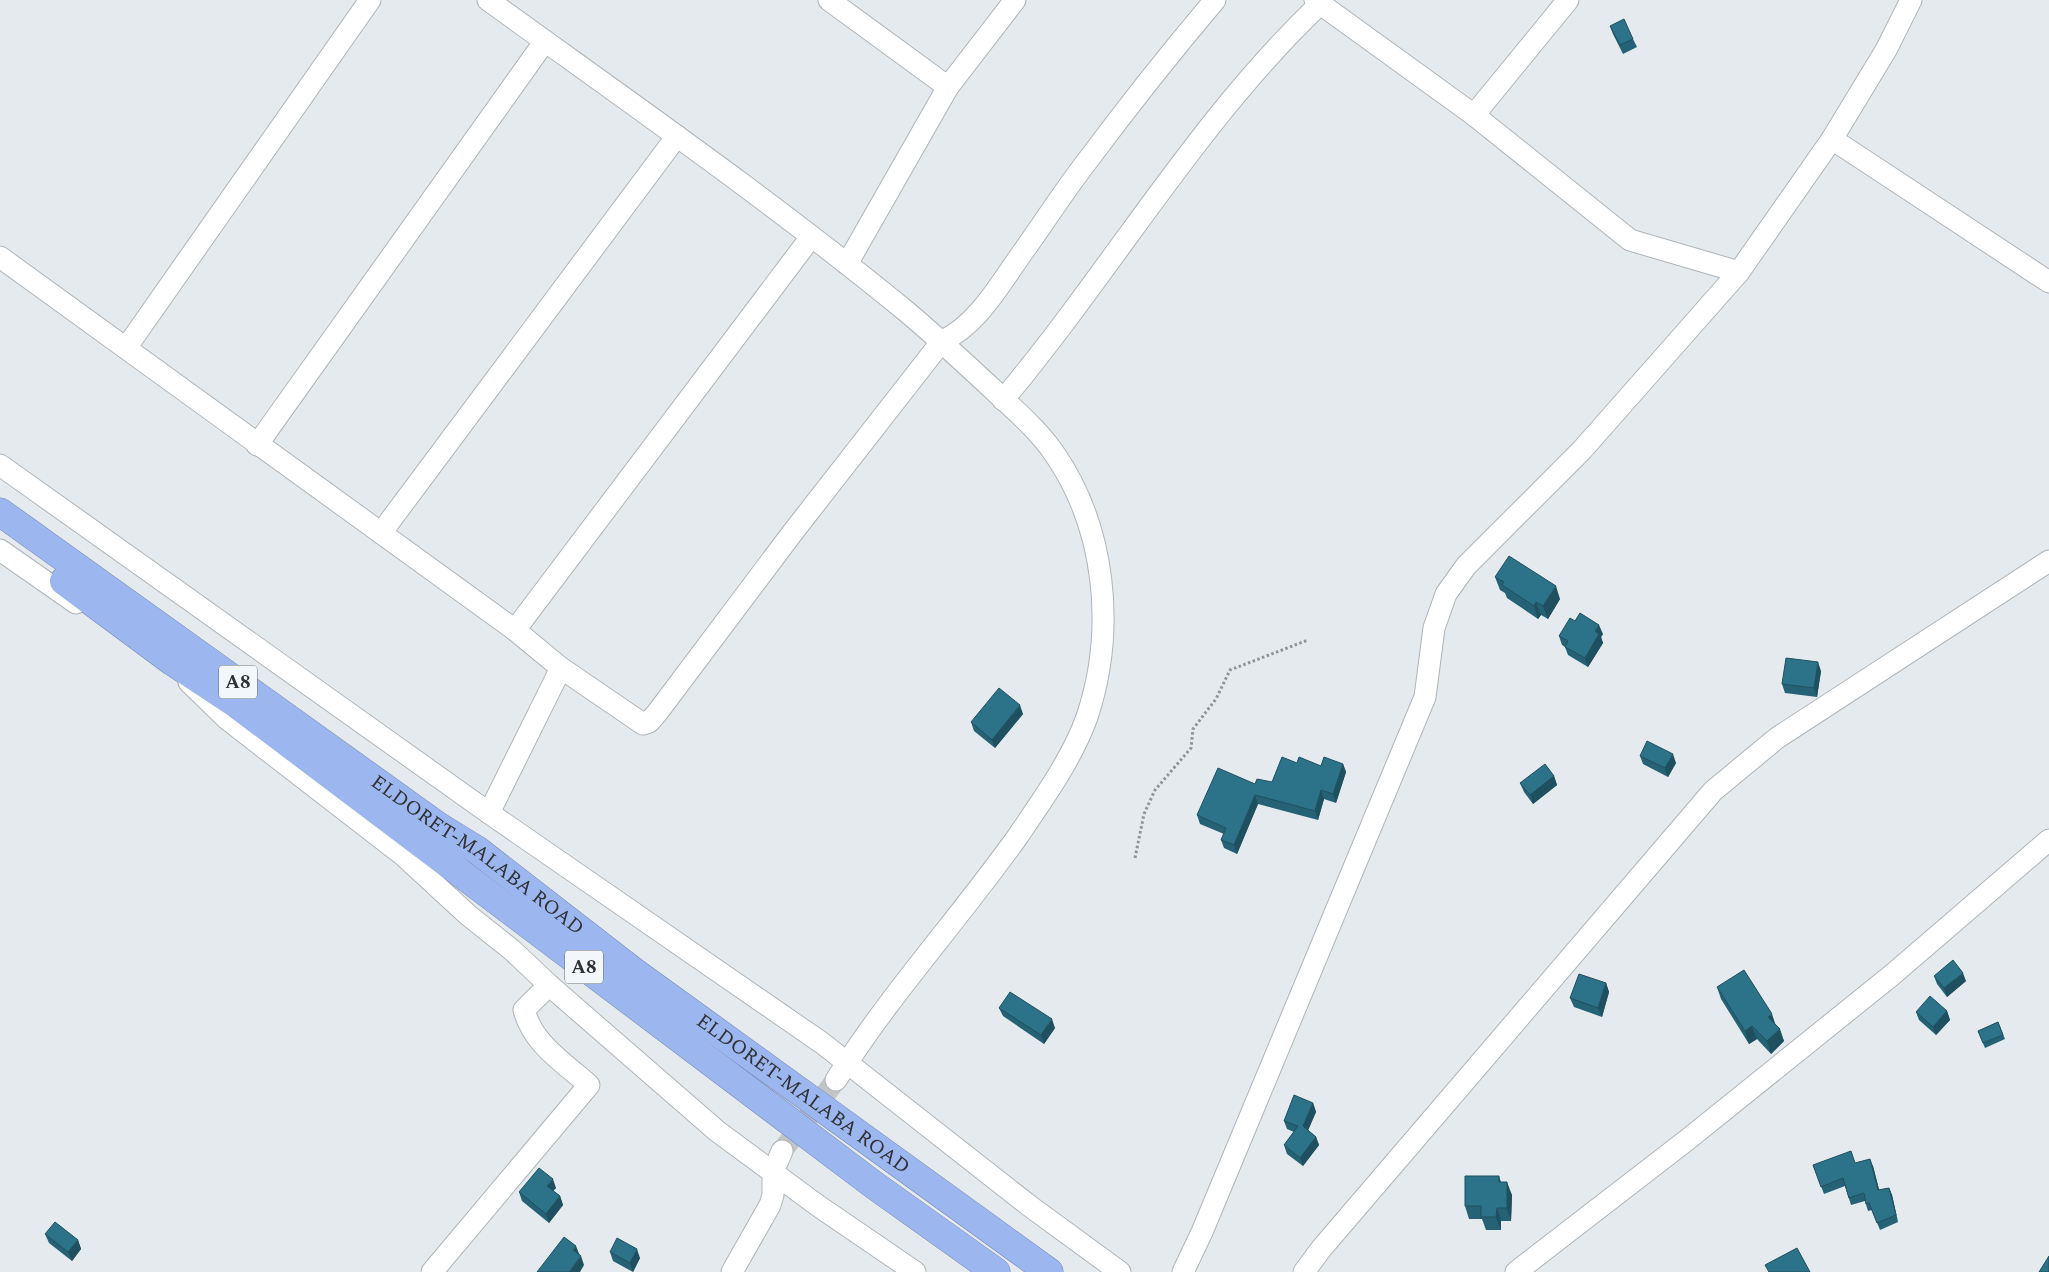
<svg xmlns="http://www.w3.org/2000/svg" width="2049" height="1272" viewBox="0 0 2049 1272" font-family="Spectral,serif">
	<rect width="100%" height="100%" fill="#e5eaee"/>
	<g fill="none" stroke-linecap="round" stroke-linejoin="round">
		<!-- minor-tunnel -->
		<path stroke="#c1c5c8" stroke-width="21" stroke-dasharray="21 11" stroke-linecap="butt" d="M782,1151L836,1080"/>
		<defs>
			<g id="minor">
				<path d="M488,0C629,102 773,202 907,312C939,339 969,367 999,395C1018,413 1039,431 1054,453C1106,528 1116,630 1087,717C1072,759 1043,799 1018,836C959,919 890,994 836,1080"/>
				<path d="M829,0L948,87L847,264"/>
				<path d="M1315,0L1474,115L1630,240L1739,272"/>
				<path d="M948,87L1015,0"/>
				<path d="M1474,115L1568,0"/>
				<path d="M1832,139L2049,282"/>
				<path d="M0,257L515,630L561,668L643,724L649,722L657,713L793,532L942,341C976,326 999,286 1020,256C1043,224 1064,191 1088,160C1129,105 1171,52 1215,0"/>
				<path d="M126,348L370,0"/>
				<path d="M1003,400C1112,270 1197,121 1320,4"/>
				<path d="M257,445L545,41"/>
				<path d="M0,465L489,813L822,1043L1031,1207L1120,1272"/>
				<path d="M381,533L677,136"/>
				<path d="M0,550L76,603"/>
				<path d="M515,630L811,237"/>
				<path d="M189,682L227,719L404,856L468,915L512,950L549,985L717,1131L817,1205L915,1272"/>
				<path d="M489,813L561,668"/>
				<path d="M432,1272L589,1085C563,1062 533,1044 524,1010L549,985"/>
				<path d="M732,1272L770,1205L773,1195V1172L782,1151"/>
				<path d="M1183,1272L1202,1232L1425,697L1434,628L1446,594L1466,566L1582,450L1739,272L1832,139L1886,50L1911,0"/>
				<path d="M1304,1272L1321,1249L1713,791L1777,738L2049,561"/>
				<path d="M1516,1272L1687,1140L1892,975L2049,840"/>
			</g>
			<g id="highway">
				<path id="s1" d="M0,512L438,826L477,850L633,971L1049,1272"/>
				<path d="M64,581L173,662L235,703L874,1185L996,1272"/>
			</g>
		</defs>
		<!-- minor casing -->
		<use href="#minor" stroke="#afb4b8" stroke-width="23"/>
		<!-- highway casing -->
		<use href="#highway" stroke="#7687ae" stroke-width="29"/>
		<!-- path -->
		<path stroke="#8f9395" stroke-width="3" stroke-dasharray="2.5 2.5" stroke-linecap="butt" d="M1135,858L1144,814L1155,790L1191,748L1193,729L1216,699L1230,670L1308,640"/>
		<!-- minor -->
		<use href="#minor" stroke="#fff" stroke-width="21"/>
		<!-- highway -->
		<use href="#highway" stroke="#9cb6f0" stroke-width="28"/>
	</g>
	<!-- wall -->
	<g fill="#266275">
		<path d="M1610,26L1633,39L1637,47L1623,54L1613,34Z"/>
		<path d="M1495,577L1560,599L1548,619L1541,615L1538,619L1507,598L1505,593L1500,590Z"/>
		<path d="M1603,634L1601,637L1603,643L1588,667L1568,655L1565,647L1562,645L1559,636Z"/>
		<path d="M1821,671L1817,697L1785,693L1782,684Z"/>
		<path d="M1023,714L995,748L974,731L971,722Z"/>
		<path d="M1640,756L1676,763L1668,777L1643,764Z"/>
		<path d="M1297,763L1321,766L1343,764L1346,772L1336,803L1324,799L1318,820L1258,804L1237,854L1224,848L1221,840L1224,834L1200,824L1197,815L1255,784L1272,782Z"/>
		<path d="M1554,776L1557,785L1533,804L1524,792L1520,783Z"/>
		<path d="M1934,976L1966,981L1947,997L1937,984Z"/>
		<path d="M1606,983L1609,992L1602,1017L1574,1007L1570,998Z"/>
		<path d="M1717,987L1776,1025L1784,1041L1771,1054L1757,1039L1749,1044L1721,999Z"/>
		<path d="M999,1008L1055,1028L1044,1044L1003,1016Z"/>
		<path d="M1947,1011L1950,1020L1936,1035L1919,1020L1916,1012Z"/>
		<path d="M1998,1022L2005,1039L1985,1048L1978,1031Z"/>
		<path d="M1313,1103L1316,1112L1308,1130L1316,1137L1319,1145L1303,1166L1287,1154L1284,1145L1294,1132L1287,1129L1284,1121Z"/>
		<path d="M1855,1163L1873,1166L1879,1190L1889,1188L1892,1195L1898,1222L1880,1230L1872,1210L1868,1211L1865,1201L1851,1205L1845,1186L1824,1194L1813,1165Z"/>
		<path d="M1499,1176L1501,1182L1512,1195L1511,1221H1501V1230H1486L1482,1219H1469L1465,1206Z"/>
		<path d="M556,1188L553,1191L560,1196L563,1205L549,1223L522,1201L519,1192Z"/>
		<path d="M45,1234L78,1240L81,1249L72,1261L49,1243Z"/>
		<path d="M610,1252L640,1258L633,1272L613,1261Z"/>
	</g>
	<!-- shaded-wall -->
	<g fill="#1f505f">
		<path d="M1556,586L1560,599L1548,619L1543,606Z"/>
		<path d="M1536,602L1541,615L1538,619L1534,606Z"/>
		<path d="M1599,625L1603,634L1601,637L1603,643L1588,667L1585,658L1595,631Z"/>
		<path d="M1818,662L1821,671L1817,697L1814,688Z"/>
		<path d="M1020,705L1023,714L995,748L992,740Z"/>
		<path d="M1673,754L1676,763L1668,777L1665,768Z"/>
		<path d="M1343,764L1346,772L1336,803L1333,794Z"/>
		<path d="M1554,776L1557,785L1533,804L1530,795Z"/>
		<path d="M1321,790L1324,799L1318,820L1315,811Z"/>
		<path d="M1255,795L1258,804L1237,854L1234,845Z"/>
		<path d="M1963,973L1966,981L1947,997L1944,988Z"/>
		<path d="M1606,983L1609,992L1602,1017L1598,1008Z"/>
		<path d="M1947,1011L1950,1020L1936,1035L1933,1027Z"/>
		<path d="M1772,1014L1776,1026L1768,1017Z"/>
		<path d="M1052,1019L1055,1028L1044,1044L1041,1035Z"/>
		<path d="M1752,1026L1757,1039L1749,1044L1745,1031Z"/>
		<path d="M1780,1029L1784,1041L1771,1054L1767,1041Z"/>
		<path d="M1313,1103L1316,1112L1306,1135L1303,1126Z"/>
		<path d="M1316,1137L1319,1145L1303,1166L1300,1158Z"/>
		<path d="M1870,1159L1873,1166L1881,1197L1878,1190Z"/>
		<path d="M553,1179L556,1188L550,1194L547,1186Z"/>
		<path d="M1507,1182L1512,1195L1511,1221L1507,1208Z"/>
		<path d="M1889,1188L1892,1195L1898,1222L1896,1215Z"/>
		<path d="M560,1196L563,1205L549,1223L546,1214Z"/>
		<path d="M1497,1208L1501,1221V1230L1496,1217Z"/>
		<path d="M78,1240L81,1249L72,1261L68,1252Z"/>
		<path d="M576,1246L580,1256L573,1250Z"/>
		<path d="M637,1249L640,1258L633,1272L630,1263Z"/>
		<path d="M581,1256L584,1265L580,1272H569Z"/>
	</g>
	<!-- building -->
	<g fill="#2c7288" stroke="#1f505f">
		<path d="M1624,19L1633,39L1620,45L1610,26Z"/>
		<path d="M1509,556L1556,586L1543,606L1536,602L1534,606L1502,585L1504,582L1495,577Z"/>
		<path d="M1580,613L1599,625L1595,631L1599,634L1585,658L1565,647L1568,641L1559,636L1570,618L1575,621Z"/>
		<path d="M1786,658L1818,662L1814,688L1782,684Z"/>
		<path d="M999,688L1020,705L992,740L971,722Z"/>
		<path d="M1647,741L1673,754L1665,768L1640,756Z"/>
		<path d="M1282,757L1297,763L1299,757L1321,766L1324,757L1343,764L1333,794L1321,790L1315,811L1255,795L1234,845L1221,840L1226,828L1197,815L1218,768L1255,784L1257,779L1272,782Z"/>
		<path d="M1545,764L1554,776L1530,795L1520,783Z"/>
		<path d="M1953,960L1963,973L1944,988L1934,976Z"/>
		<path d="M1744,970L1772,1014L1768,1017L1780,1029L1767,1041L1752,1026L1745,1031L1717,987Z"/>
		<path d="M1579,974L1606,983L1598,1008L1570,998Z"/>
		<path d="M1010,992L1052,1019L1041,1035L999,1008Z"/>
		<path d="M1930,996L1947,1011L1933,1027L1916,1012Z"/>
		<path d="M1998,1022L2003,1035L1983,1043L1978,1031Z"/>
		<path d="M1294,1095L1313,1103L1303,1126L1316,1137L1300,1158L1284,1145L1298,1126L1284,1121Z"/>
		<path d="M1851,1151L1855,1163L1870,1159L1878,1190L1889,1188L1896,1215L1877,1223L1869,1203L1866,1204L1864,1193L1849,1198L1843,1178L1821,1187L1813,1165Z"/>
		<path d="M539,1168L553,1179L547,1186L560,1196L546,1214L519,1192Z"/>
		<path d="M1465,1176H1499V1182H1507V1208H1497L1496,1217H1481V1206H1465Z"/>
		<path d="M55,1222L78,1240L68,1252L45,1234Z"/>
		<path d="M564,1237L576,1246L573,1250L581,1256L569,1272H537Z"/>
		<path d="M617,1238L637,1249L630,1263L610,1252Z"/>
		<path d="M1797,1248L1810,1272H1769L1765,1265Z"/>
		<path d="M2049,1256V1272H2039Z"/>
	</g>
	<g text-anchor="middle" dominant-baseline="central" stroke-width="5" stroke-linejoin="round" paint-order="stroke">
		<!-- shield labels -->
		<g fill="#f2f7fb" stroke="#6a6c6e" stroke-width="1">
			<rect x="219" y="665.5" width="38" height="33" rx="4"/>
			<rect x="565" y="950.5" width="38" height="33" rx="4"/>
		</g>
		<g font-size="19" font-weight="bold" fill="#2f3132">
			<text x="238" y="682">A8</text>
			<text x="584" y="967">A8</text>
		</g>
		<!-- street labels -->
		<g font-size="20" fill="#2f3132" stroke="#f2f7fb">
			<text stroke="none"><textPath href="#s1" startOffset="588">ELDORET-MALABA ROAD</textPath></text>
			<text stroke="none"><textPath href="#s1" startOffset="992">ELDORET-MALABA ROAD</textPath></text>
		</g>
	</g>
</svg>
